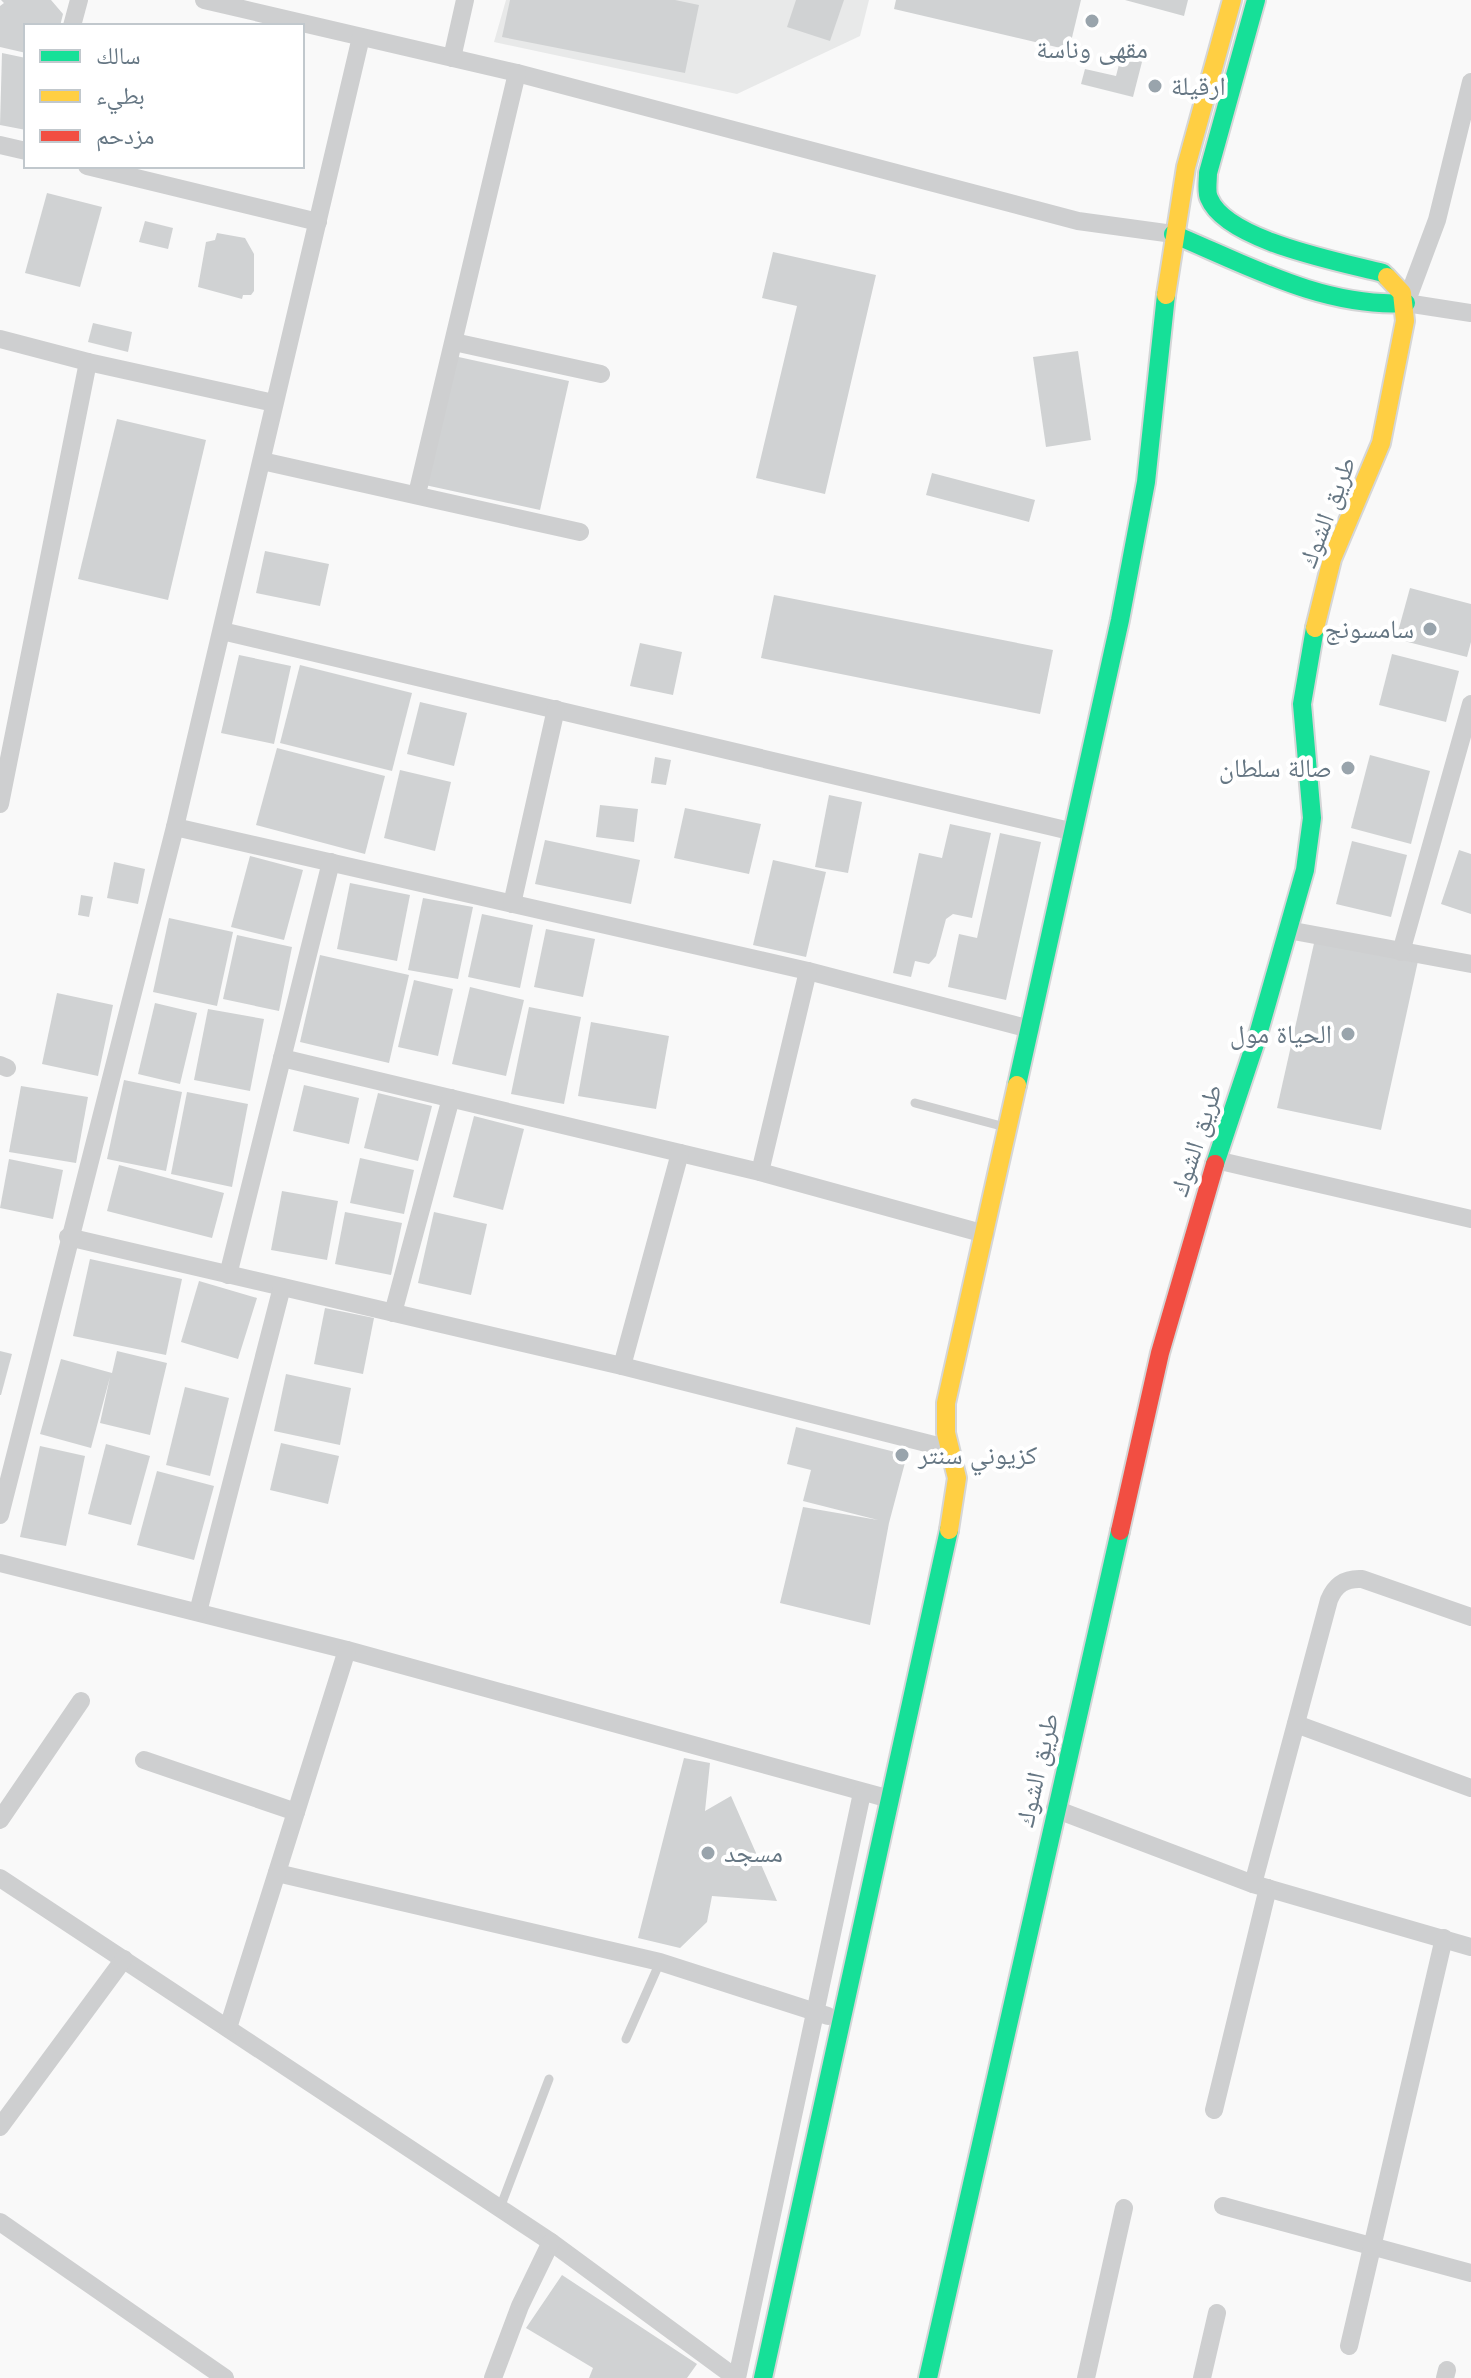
<svg xmlns="http://www.w3.org/2000/svg" width="1471" height="2378" viewBox="0 0 1471 2378" font-family="Arial,'Noto Naskh Arabic',sans-serif">
	<rect width="100%" height="100%" fill="#f9f9f9"/>
	<!-- built -->
	<path fill="#e8e9e9" d="M506,0H869L860,36L737,94L494,42Z"/>
	<!-- building -->
	<g fill="#d0d2d3">
		<path d="M1,0H51L63,14L60,26H26V53L0,47V6L4,3Z"/>
		<path d="M510,0H675L699,5L685,73L502,37Z"/>
		<path d="M796,0H844L830,41L787,27Z"/>
		<path d="M896,0H1081L1069,50L894,9Z"/>
		<path d="M1125,0H1188L1184,16Z"/>
		<path d="M2,53L26,58V130L0,125Z"/>
		<path d="M1122,53L1143,58L1133,97L1081,84L1085,69L1116,76Z"/>
		<path d="M47,193L102,207L80,287L25,273Z"/>
		<path d="M145,221L173,228L168,249L139,242Z"/>
		<path d="M217,233L245,238L254,254V291L251,295H243L242,299L198,287L206,242L215,240Z"/>
		<path d="M773,252L876,275L825,494L756,478L797,306L762,298Z"/>
		<path d="M93,323L132,332L128,352L88,342Z"/>
		<path d="M1078,351L1091,440L1046,447L1033,357Z"/>
		<path d="M454,356L569,381L540,510L425,485Z"/>
		<path d="M117,419L206,440L168,600L78,579Z"/>
		<path d="M932,473L1035,500L1029,522L926,495Z"/>
		<path d="M265,551L329,564L320,606L256,593Z"/>
		<path d="M1410,588L1471,604V642L1467,657L1396,639Z"/>
		<path d="M774,595L1053,650L1040,714L761,658Z"/>
		<path d="M640,643L682,652L673,695L630,686Z"/>
		<path d="M1392,654L1459,671L1446,722L1379,705Z"/>
		<path d="M239,655L291,666L274,744L221,733Z"/>
		<path d="M300,665L412,693L392,771L280,743Z"/>
		<path d="M420,702L467,713L454,766L407,754Z"/>
		<path d="M277,748L385,776L365,854L256,825Z"/>
		<path d="M1370,755L1430,771L1411,844L1351,828Z"/>
		<path d="M655,757L671,760L666,785L651,783Z"/>
		<path d="M400,770L451,782L435,851L384,838Z"/>
		<path d="M829,795L862,802L848,873L815,867Z"/>
		<path d="M600,805L638,809L634,842L596,837Z"/>
		<path d="M685,808L761,824L749,874L674,858Z"/>
		<path d="M950,824L991,833L972,918L953,914L946,919L936,956L929,964L915,961L911,977L893,973L919,853L942,858Z"/>
		<path d="M1000,833L1041,842L1006,1000L948,987L959,934L977,938Z"/>
		<path d="M545,840L640,860L631,904L535,884Z"/>
		<path d="M1352,841L1407,855L1391,917L1336,904Z"/>
		<path d="M1459,850L1471,854V914L1441,904Z"/>
		<path d="M250,856L303,870L284,940L231,927Z"/>
		<path d="M773,860L826,872L806,957L753,945Z"/>
		<path d="M114,862L145,869L138,904L107,898Z"/>
		<path d="M350,883L410,895L397,961L337,949Z"/>
		<path d="M81,895L93,897L89,917L78,915Z"/>
		<path d="M423,898L473,907L458,979L408,970Z"/>
		<path d="M482,914L533,925L520,988L468,977Z"/>
		<path d="M169,918L233,932L217,1006L153,992Z"/>
		<path d="M546,929L595,939L583,997L534,987Z"/>
		<path d="M237,935L292,947L279,1011L223,999Z"/>
		<path d="M1315,939L1418,961L1381,1130L1277,1108Z"/>
		<path d="M320,955L409,975L389,1063L300,1042Z"/>
		<path d="M414,980L453,989L438,1056L398,1047Z"/>
		<path d="M470,987L524,1000L506,1076L452,1064Z"/>
		<path d="M57,993L113,1005L98,1076L42,1064Z"/>
		<path d="M155,1003L197,1013L180,1084L138,1074Z"/>
		<path d="M529,1007L581,1017L564,1104L511,1094Z"/>
		<path d="M208,1009L264,1019L250,1091L194,1080Z"/>
		<path d="M591,1022L669,1036L656,1109L578,1096Z"/>
		<path d="M124,1080L182,1092L166,1171L107,1159Z"/>
		<path d="M304,1085L359,1098L349,1144L293,1131Z"/>
		<path d="M21,1086L88,1097L76,1163L9,1152Z"/>
		<path d="M187,1092L248,1104L232,1187L171,1174Z"/>
		<path d="M378,1093L432,1106L418,1161L364,1148Z"/>
		<path d="M474,1116L524,1129L503,1210L453,1197Z"/>
		<path d="M360,1158L414,1170L404,1214L350,1203Z"/>
		<path d="M9,1159L63,1170L53,1219L0,1208Z"/>
		<path d="M119,1165L224,1193L212,1238L107,1211Z"/>
		<path d="M282,1191L338,1201L327,1260L271,1250Z"/>
		<path d="M345,1212L402,1223L391,1275L335,1264Z"/>
		<path d="M434,1212L487,1224L471,1295L418,1283Z"/>
		<path d="M90,1259L182,1279L166,1355L73,1336Z"/>
		<path d="M199,1281L257,1298L238,1359L181,1342Z"/>
		<path d="M325,1308L374,1318L363,1374L314,1364Z"/>
		<path d="M0,1351L12,1354L1,1395H0Z"/>
		<path d="M117,1351L167,1363L150,1435L100,1423L110,1377L91,1448L40,1434L61,1359L112,1373Z"/>
		<path d="M286,1374L351,1388L340,1445L274,1431Z"/>
		<path d="M185,1387L229,1398L210,1476L166,1465Z"/>
		<path d="M796,1427L907,1455L889,1523L870,1625L780,1603L803,1507L878,1520L803,1501L811,1470L787,1464Z"/>
		<path d="M281,1443L339,1456L328,1504L270,1490Z"/>
		<path d="M106,1444L150,1456L131,1525L88,1514Z"/>
		<path d="M40,1446L85,1456L66,1546L20,1537Z"/>
		<path d="M157,1471L214,1486L194,1560L137,1545Z"/>
		<path d="M684,1758L710,1763L705,1811L731,1796L777,1901L712,1896L707,1922L680,1948L638,1938Z"/>
		<path d="M562,2275L697,2364L687,2378H589L593,2368L526,2328Z"/>
	</g>
	<g fill="none" stroke-linecap="round" stroke-linejoin="round">
		<defs>
			<g id="fast">
				<path d="M1256,0L1208,173C1208,180 1206,192 1209,198C1226,241 1341,262 1383,273L1387,277"/>
				<path d="M1173,234C1247,265 1324,308 1406,303"/>
				<path d="M1017,1085L1120,620L1146,482L1166,295"/>
				<path d="M1215,1164L1257,1038L1305,870L1312,818L1302,704L1315,628"/>
				<path d="M763,2378L949,1530"/>
				<path d="M928,2378L1120,1531"/>
			</g>
			<g id="slow">
				<path d="M1166,295L1186,167L1232,0"/>
				<path d="M1315,628L1332,559L1381,443L1405,321L1402,293L1387,277"/>
				<path d="M949,1530L957,1478L946,1433V1403L1017,1085"/>
			</g>
			<path id="jam" d="M1120,1531L1160,1353L1215,1164"/>
		</defs>
		<!-- fast casing -->
		<use href="#fast" stroke="#d5d6d7" stroke-width="22"/>
		<!-- slow casing -->
		<use href="#slow" stroke="#d5d6d7" stroke-width="22"/>
		<!-- jam casing -->
		<use href="#jam" stroke="#d5d6d7" stroke-width="22"/>
		<!-- lane -->
		<g stroke="#cecfd0" stroke-width="9">
			<path d="M915,1103L1005,1127"/>
			<path d="M626,2039L660,1962"/>
			<path d="M500,2208L549,2079"/>
		</g>
		<!-- street -->
		<g stroke="#cecfd0" stroke-width="18">
			<path d="M204,0L517,73L1078,221L1173,234"/>
			<path d="M72,26L79,0"/>
			<path d="M452,58L465,0"/>
			<path d="M1471,82L1437,220L1406,303L1471,313"/>
			<path d="M0,145L26,151"/>
			<path d="M87,166L318,222"/>
			<path d="M0,339L88,362"/>
			<path d="M454,342L601,374"/>
			<path d="M262,461L580,532"/>
			<path d="M417,494L517,73"/>
			<path d="M222,631L1074,832"/>
			<path d="M0,804L88,362L274,403"/>
			<path d="M175,827L808,971L1030,1029"/>
			<path d="M512,904L556,709"/>
			<path d="M1288,930L1471,964"/>
			<path d="M1401,952L1471,704"/>
			<path d="M282,1058L760,1172L985,1234"/>
			<path d="M0,1065L7,1068"/>
			<path d="M1216,1160L1471,1219"/>
			<path d="M760,1172L808,971"/>
			<path d="M68,1237L622,1366L950,1449"/>
			<path d="M228,1275L331,862"/>
			<path d="M393,1313L451,1098"/>
			<path d="M622,1366L680,1153"/>
			<path d="M0,1515L175,827L361,37"/>
			<path d="M0,1563L347,1650L890,1799"/>
			<path d="M198,1612L282,1287"/>
			<path d="M1296,1724L1471,1788"/>
			<path d="M144,1760L296,1812"/>
			<path d="M1055,1809L1253,1884L1471,1947"/>
			<path d="M0,1820L81,1701"/>
			<path d="M277,1873L660,1962L828,2016"/>
			<path d="M0,1878L551,2242L736,2378"/>
			<path d="M1253,1884L1329,1600C1335,1585 1345,1578 1362,1579L1471,1617"/>
			<path d="M228,2028L347,1650"/>
			<path d="M1214,2110L1268,1888"/>
			<path d="M0,2127L124,1959"/>
			<path d="M1223,2206L1471,2273"/>
			<path d="M0,2222L225,2378"/>
			<path d="M1349,2346L1444,1938"/>
			<path d="M493,2378L520,2306L551,2242"/>
			<path d="M737,2378L862,1793"/>
			<path d="M1086,2378L1124,2208"/>
			<path d="M1202,2378L1217,2313"/>
			<path d="M1445,2378L1447,2370"/>
		</g>
		<!-- fast -->
		<use href="#fast" stroke="#16e098" stroke-width="18"/>
		<!-- slow -->
		<use href="#slow" stroke="#ffcf43" stroke-width="18"/>
		<!-- jam -->
		<use href="#jam" stroke="#f24e42" stroke-width="18"/>
	</g>
	<!-- markers -->
	<g fill="#99a4ac" stroke="#fff" stroke-width="3">
		<circle cx="1092" cy="21" r="8"/>
		<circle cx="1155" cy="86" r="8"/>
		<circle cx="1430" cy="629" r="8"/>
		<circle cx="1348" cy="768" r="8"/>
		<circle cx="1348" cy="1034" r="8"/>
		<circle cx="902" cy="1455" r="8"/>
		<circle cx="708" cy="1853" r="8"/>
	</g>
	<g text-anchor="middle" dominant-baseline="central" stroke-width="8" stroke-linejoin="round" paint-order="stroke">
		<!-- poi labels -->
		<g font-size="26" fill="#657683" stroke="#fff" text-anchor="start">
			<text x="1092" y="49" text-anchor="middle">مقهى وناسة</text>
			<text x="1171" y="86">ارقيلة</text>
			<text x="1414" y="629" text-anchor="end">سامسونج</text>
			<text x="1332" y="768" text-anchor="end">صالة سلطان</text>
			<text x="1332" y="1034" text-anchor="end">الحياة مول</text>
			<text x="918" y="1455">كزيوني سنتر</text>
			<text x="724" y="1853">مسجد</text>
		</g>
		<!-- street labels -->
		<g font-size="26" fill="#657683" stroke="#fff">
			<text transform="translate(1327 512) rotate(-69)">طريق الشوك</text>
			<text transform="translate(1196 1140) rotate(-72)">طريق الشوك</text>
			<text transform="translate(1037 1770) rotate(-77)">طريق الشوك</text>
		</g>
	</g>
	<!-- legend -->
	<rect x="24" y="24" width="280" height="144" fill="#ffffff" stroke="#c1c8cd" stroke-width="2"/>
	<rect x="40" y="50" width="40" height="12" fill="#16e098" stroke="#c1c8cd" stroke-width="2"/>
	<text x="96" y="64" font-size="24" fill="#657683">سالك</text>
	<rect x="40" y="90" width="40" height="12" fill="#ffcf43" stroke="#c1c8cd" stroke-width="2"/>
	<text x="96" y="104" font-size="24" fill="#657683">بطيء</text>
	<rect x="40" y="130" width="40" height="12" fill="#f24e42" stroke="#c1c8cd" stroke-width="2"/>
	<text x="96" y="144" font-size="24" fill="#657683">مزدحم</text>
</svg>
